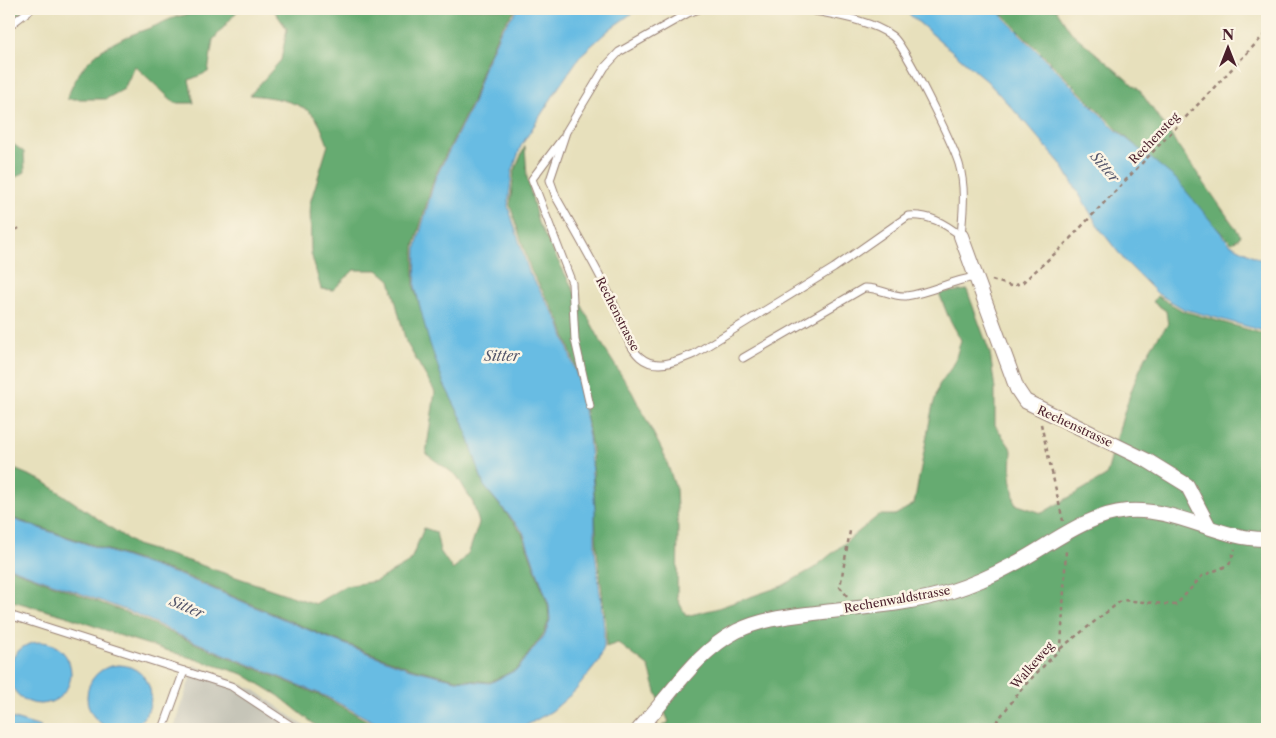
<svg xmlns="http://www.w3.org/2000/svg" width="1276" height="738" viewBox="0 0 1276 738" font-family="'Libre Caslon Text',serif">
	<rect width="100%" height="100%" fill="#fcf5e5"/>
	<filter id="ink" filterUnits="userSpaceOnUse"><feTurbulence type="fractalNoise" baseFrequency=".02" numOctaves="2"/><feDisplacementMap in="SourceGraphic" scale="10" xChannelSelector="R" yChannelSelector="G"/><feConvolveMatrix kernelMatrix="1 2 1 2 8 2 1 2 1" color-interpolation-filters="sRGB"/></filter>
	<filter id="wash" filterUnits="userSpaceOnUse"><feTurbulence type="fractalNoise" baseFrequency=".0096" numOctaves="4" result="noise"/><feDisplacementMap in="SourceGraphic" scale="20" xChannelSelector="R" yChannelSelector="G"/><feGaussianBlur stdDeviation="1.12" result="paint"/><feColorMatrix in="noise" values="0 0 0 0 0 0 0 0 0 0 0 0 0 0 0 0 0 1.4 0 .05"/><feComposite in="paint" operator="in"/></filter>
	<g filter="url(#wash)">
		<rect width="100%" height="100%" fill="#e7e0bc"/>
		<!-- industrial -->
		<path fill="#c6c5b8" d="M194,665L253,689L309,729H174Z"/>
		<!-- green -->
		<path fill="#7dc683" stroke="#647257" d="M9,9H25L9,22Z"/>
		<!-- forest -->
		<g fill="#66ab71" stroke="#58654e">
			<path d="M209,9H247H239L213,40L208,72L189,80L194,103H175L135,66L124,89L106,99H67C82,56 107,43 147,29C157,26 166,20 176,17C189,13 196,16 209,9Z"/>
			<path d="M273,9H516L500,29L483,67L472,102L434,178L414,247V287L444,384L463,421L484,486L522,533L548,605L549,620L544,633L517,669L490,682L456,679L408,667L318,633L186,576L9,517V467L43,481L136,545L189,561L315,604L345,586L376,581L410,562L424,528L436,532L440,551L453,570L469,552L479,523L473,503L457,476L426,454L435,392L406,342L390,280L378,270H354L333,290L321,289L311,253L310,203L328,145C325,138 322,128 317,120C305,101 270,97 250,95L281,60L287,29Z"/>
			<path d="M997,9H1056L1071,32L1140,91L1241,236L1232,243L1197,209L1161,169L1116,128Z"/>
			<path d="M9,141L24,152L25,172L9,181Z"/>
			<path d="M525,146L527,177L538,223L606,351L632,392L664,454L676,489L678,528L677,598L686,616L715,609L782,586L814,568L879,515H895L914,504L932,409L939,385L954,364L961,340L948,316L939,293L967,290L990,353L995,389V425L1012,450L1011,476L1015,504L1042,513L1106,476C1121,427 1133,362 1168,325L1166,311L1153,302L1157,296L1183,311L1267,335V729H658L669,722L656,692L649,667L618,643L606,647V627L597,550L592,449L581,382L560,321L531,271L510,205L514,172Z"/>
			<path d="M9,568L138,617L180,637L324,697L375,725L394,729H320L279,696L243,674L127,638L66,616L9,600Z"/>
		</g>
		<!-- water -->
		<g fill="#67bce3" stroke="#586e87">
			<path d="M518,9H638L611,28L581,55L560,85L521,146L512,172L508,206L529,272L559,322L579,382L589,437L595,510V550L604,627V647L599,661L575,691L552,711L520,729H400L376,723L325,696L181,636L139,615L9,567V518L185,577L318,634L407,668L456,680L490,683L518,669L545,634L550,620L549,605L523,532L484,486L463,421L444,384L428,338L415,287L416,247L435,179L473,103L484,68L501,30Z"/>
			<path d="M903,9H995L1115,129L1176,179L1230,244L1267,263V332L1184,309L1158,294L1125,261L1100,229L1061,164L1021,118L987,81Z"/>
			<circle cx="40" cy="673" r="31"/>
			<circle cx="119" cy="697" r="32"/>
			<path d="M11,718L41,727L40,729H9Z"/>
		</g>
	</g>
	<g filter="url(#ink)">
		<g fill="none" stroke-linecap="round" stroke-linejoin="round">
			<defs>
				<g id="lane">
					<path d="M699,9L688,13L619,52L605,67L566,132L550,180L556,197C575,231 596,266 613,302C621,318 626,345 640,357C656,371 677,361 694,354L834,268L908,216C929,214 944,223 961,236"/>
					<path d="M805,9C833,15 868,19 892,36C905,45 953,145 959,164C966,188 963,212 961,236"/>
					<path d="M9,26L31,9"/>
					<path d="M562,139L532,179L572,283L575,340L590,406"/>
					<path d="M743,358L864,288C879,287 891,297 906,296C930,293 952,280 976,277"/>
					<path d="M9,615L184,671L163,729"/>
					<path d="M184,671L231,686L296,729"/>
				</g>
				<g id="street">
					<path d="M961,236L1017,389L1025,401L1148,461L1187,485L1209,527"/>
					<path d="M639,729C671,695 695,653 737,631C759,620 783,617 807,614C850,608 909,605 949,592C971,585 992,576 1012,565C1049,546 1084,515 1127,511C1177,507 1219,540 1267,539"/>
				</g>
			</defs>
			<!-- lane casing -->
			<use href="#lane" stroke="#988074" stroke-width="9"/>
			<!-- street casing -->
			<use href="#street" stroke="#988074" stroke-width="16"/>
			<!-- path -->
			<g stroke="#988074" stroke-width="2.5" stroke-dasharray="4 4" stroke-linecap="butt">
				<path d="M9,234L19,228"/>
				<path d="M992,280L1011,286L1022,283L1060,249L1267,32"/>
				<path d="M1041,424L1063,521"/>
				<path d="M847,596L840,587L850,531"/>
				<path d="M1061,648L1122,600L1176,605L1202,576L1229,565L1235,549"/>
				<path d="M991,729L1024,686L1061,648L1066,550"/>
			</g>
			<!-- lane -->
			<use href="#lane" stroke="#fff" stroke-width="7"/>
			<!-- street -->
			<use href="#street" stroke="#fff" stroke-width="14"/>
		</g>
	</g>
	<g text-anchor="middle" dominant-baseline="central" stroke-width="5" stroke-linejoin="round" paint-order="stroke">
		<!-- street labels -->
		<g font-size="12" fill="#4a1f2b" stroke="#fcf5e5">
			<text transform="translate(1154 138) rotate(-46)">Rechensteg</text>
			<text transform="translate(618 314) rotate(63)">Rechenstrasse</text>
			<text transform="translate(1075 426) rotate(25)">Rechenstrasse</text>
			<text transform="translate(897 599) rotate(-10)">Rechenwaldstrasse</text>
			<text transform="translate(1032 665) rotate(-49)">Walkeweg</text>
		</g>
		<!-- water labels -->
		<g font-size="14" font-style="italic" fill="#54566b" stroke="#fcf5e5">
			<text transform="translate(1105 167) rotate(49)">Sitter</text>
			<text x="502" y="356">Sitter</text>
			<text transform="translate(187 607) rotate(23)">Sitter</text>
		</g>
	</g>
	<!-- margin -->
	<rect width="1276" height="738" fill="none" stroke="#fcf5e5" stroke-width="30"/>
	<!-- north arrow -->
	<g transform="translate(1228 48)" stroke="#fcf5e5" stroke-width="4" paint-order="stroke">
	<path d="M0-4L9 19L0 12L-9 19Z" fill="#4a1f2b"/>
	<text y="-8" font-size="14" font-weight="bold" text-anchor="middle" fill="#4a1f2b">N</text>
	</g>
</svg>
